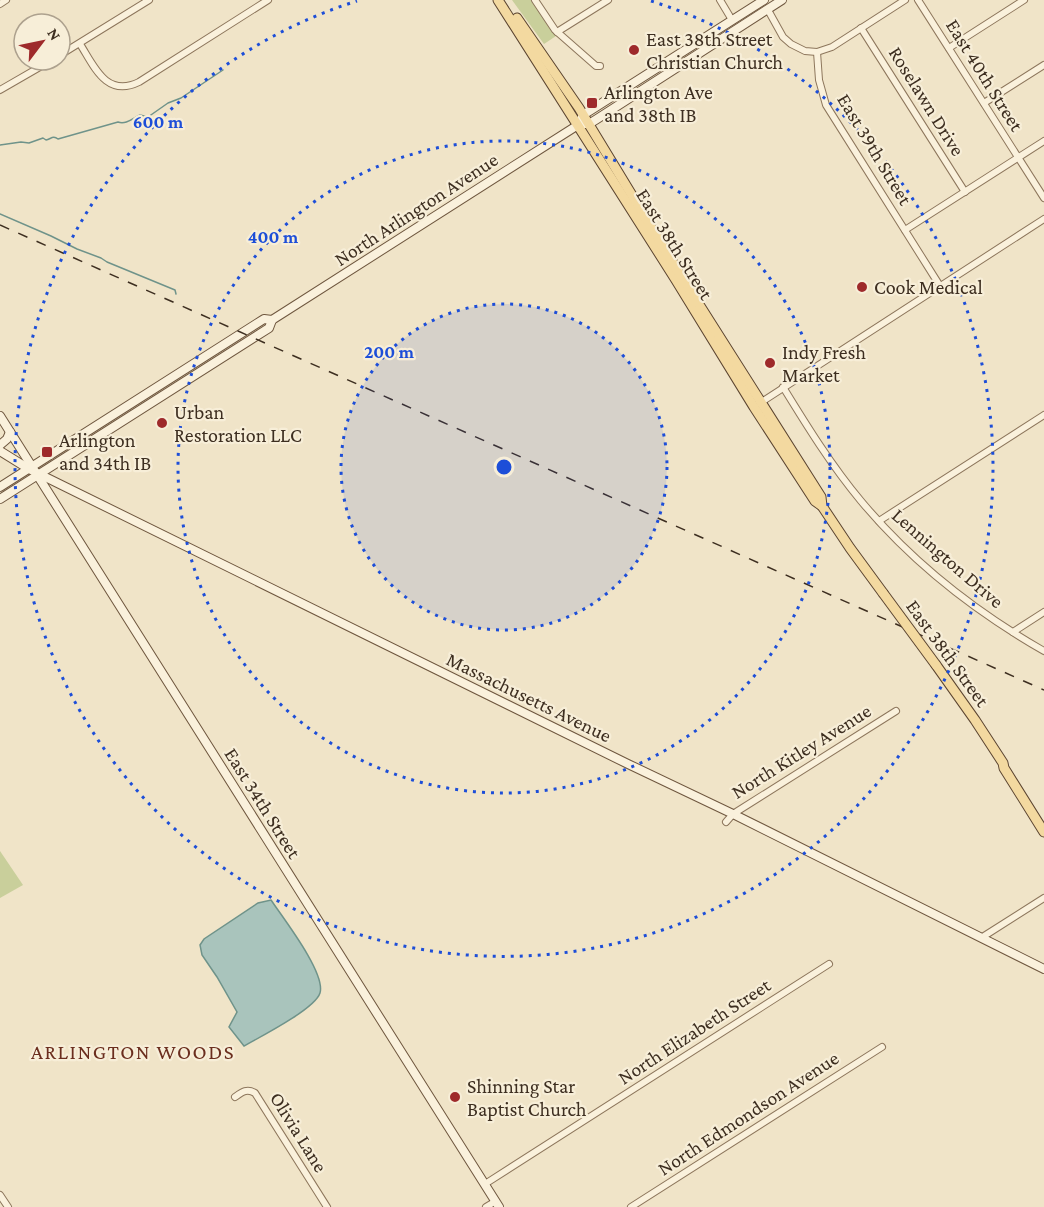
<svg xmlns="http://www.w3.org/2000/svg" width="1044" height="1207" viewBox="0 0 1044 1207" font-family="'Crimson Pro',serif">
	<rect width="100%" height="100%" fill="#f0e4c8"/>
	<!-- green -->
	<g fill="#c9cf9b">
		<path d="M512,0H533L556,36L544,44Z"/>
		<path d="M0,851L23,885L0,898Z"/>
	</g>
	<!-- water -->
	<path fill="#a9c4bc" stroke="#6f938a" stroke-width="1.5" d="M271,900C283,918 326,973 320,993C315,1009 260,1037 244,1046L229,1027L237,1012L217,977L202,955L200,945L204,939L258,903Z"/>
	<g fill="none" stroke-linecap="round" stroke-linejoin="round">
		<!-- stream -->
		<g stroke="#6f938a" stroke-width="1.5">
			<path d="M0,145L21,142L29,143L43,138L46,140C51,139 53,135 58,139L118,122C126,125 133,118 140,115L148,117L168,103L181,98L223,70"/>
			<path d="M0,214L51,236L77,249L101,258L107,262L175,290L176,294"/>
		</g>
		<defs>
			<g id="minor">
				<path d="M535,0L555,30L596,66H600"/>
				<path d="M720,0L732,20"/>
				<path d="M918,0L1044,198"/>
				<path d="M0,4L6,0"/>
				<path d="M768,10L783,37L791,44L805,51L817,52L832,47L905,0"/>
				<path d="M861,28L965,192"/>
				<path d="M557,32L608,0"/>
				<path d="M80,44C94,66 106,98 139,82L268,0"/>
				<path d="M949,48L1024,0"/>
				<path d="M817,52L819,80L826,105L940,286"/>
				<path d="M60,55L149,0"/>
				<path d="M0,90L52,60"/>
				<path d="M984,103L1044,65"/>
				<path d="M905,230L1044,141"/>
				<path d="M783,387C807,426 831,465 861,501C911,561 976,612 1044,651"/>
				<path d="M760,403L1044,219"/>
				<path d="M879,521L1044,415"/>
				<path d="M1013,632L1044,612"/>
				<path d="M726,822L733,814L896,711"/>
				<path d="M981,938L1044,898"/>
				<path d="M235,1097C242,1092 247,1088 255,1093L327,1207"/>
				<path d="M485,1184L829,964"/>
				<path d="M0,1195L8,1207"/>
				<path d="M486,1207L496,1201"/>
				<path d="M631,1207L882,1047"/>
			</g>
			<g id="secondary">
				<path d="M584,124H589L597,119L782,0"/>
				<path d="M0,416L499,1207"/>
				<path d="M0,445L7,439L10,432"/>
				<path d="M0,451L29,469L628,764L733,814L1044,969"/>
				<path d="M0,487L264,319L272,320"/>
				<path d="M0,499L269,328L272,320L578,125L583,115L591,110L764,0"/>
			</g>
			<g id="primary">
				<path d="M498,0L676,280L754,407L815,501L822,506L850,548L883,593"/>
				<path d="M517,18L579,108L681,276L821,497L822,506"/>
				<path d="M936,665L975,720L1003,763L1004,768L1044,832"/>
			</g>
		</defs>
		<!-- minor casing -->
		<use href="#minor" stroke="#8d765c" stroke-width="8"/>
		<!-- secondary casing -->
		<use href="#secondary" stroke="#6f573f" stroke-width="10"/>
		<!-- primary casing -->
		<use href="#primary" stroke="#5b4430" stroke-width="11"/>
		<!-- minor -->
		<use href="#minor" stroke="#faf1dc" stroke-width="6"/>
		<!-- secondary -->
		<use href="#secondary" stroke="#faf1dc" stroke-width="8"/>
		<!-- primary -->
		<use href="#primary" stroke="#f3d9a0" stroke-width="9"/>
		<!-- rail -->
		<path stroke="#3d2e20" stroke-width="1.5" stroke-dasharray="10 10" stroke-linecap="butt" d="M0,225L1044,690"/>
		<defs>
			<path id="primary-bridge" d="M883,593L936,665"/>
		</defs>
		<!-- primary-bridge casing -->
		<use href="#primary-bridge" stroke="#5b4430" stroke-width="11" stroke-linecap="butt"/>
		<!-- primary-bridge -->
		<use href="#primary-bridge" stroke="#f3d9a0" stroke-width="9"/>
	</g>
	<!-- distance rings -->
	<circle cx="504" cy="467" r="163" fill="#1d4ed8" fill-opacity=".12"/>
	<g fill="none" stroke="#1d4ed8" stroke-width="3" stroke-dasharray="3 6">
		<circle cx="504" cy="467" r="163"/>
		<circle cx="504" cy="467" r="326"/>
		<path d="M651 1A489 489 0 1 1 357 1"/>
	</g>
	<!-- markers -->
	<g fill="#9e2a2b" stroke="#f7eed8" stroke-width="2">
		<circle cx="634" cy="50" r="6"/>
		<rect x="586" y="97" width="12" height="12" rx="3"/>
		<circle cx="862" cy="287" r="6"/>
		<circle cx="770" cy="363" r="6"/>
		<circle cx="162" cy="423" r="6"/>
		<rect x="41" y="446" width="12" height="12" rx="3"/>
		<circle cx="455" cy="1097" r="6"/>
	</g>
	<g text-anchor="middle" dominant-baseline="central" stroke-width="4.5" stroke-linejoin="round" paint-order="stroke">
		<!-- poi labels -->
		<g font-size="20" fill="#3d2e20" stroke="#f7eed8" text-anchor="start">
			<text x="646" y="39">East 38th Street<tspan x="646" dy="23">Christian Church</tspan></text>
			<text x="604" y="92">Arlington Ave<tspan x="604" dy="23">and 38th IB</tspan></text>
			<text x="874" y="287">Cook Medical</text>
			<text x="782" y="352">Indy Fresh<tspan x="782" dy="23">Market</tspan></text>
			<text x="174" y="412">Urban<tspan x="174" dy="23">Restoration LLC</tspan></text>
			<text x="59" y="440">Arlington<tspan x="59" dy="23">and 34th IB</tspan></text>
			<text x="467" y="1086">Shinning Star<tspan x="467" dy="23">Baptist Church</tspan></text>
		</g>
		<!-- street labels -->
		<g font-size="20" fill="#3d2e20" stroke="#f7eed8">
			<text transform="translate(985 75) rotate(58)">East 40th Street</text>
			<text transform="translate(927 101) rotate(58)">Roselawn Drive</text>
			<text transform="translate(875 149) rotate(59)">East 39th Street</text>
			<text transform="translate(416 209) rotate(-33)">North Arlington Avenue</text>
			<text transform="translate(675 244) rotate(58)">East 38th Street</text>
			<text transform="translate(948 558) rotate(41)">Lennington Drive</text>
			<text transform="translate(948 653) rotate(54)">East 38th Street</text>
			<text transform="translate(529 697) rotate(26)">Massachusetts Avenue</text>
			<text transform="translate(801 751) rotate(-32)">North Kitley Avenue</text>
			<text transform="translate(263 803) rotate(58)">East 34th Street</text>
			<text transform="translate(694 1031) rotate(-33)">North Elizabeth Street</text>
			<text transform="translate(748 1113) rotate(-33)">North Edmondson Avenue</text>
			<text transform="translate(299 1132) rotate(58)">Olivia Lane</text>
		</g>
		<!-- neighbourhood labels -->
		<g font-size="21" letter-spacing="1.5" fill="#6b2e1e" stroke="#f7eed8">
			<text x="133" y="1052">ARLINGTON WOODS</text>
		</g>
	</g>
	<circle cx="504" cy="467" r="9" fill="#1d4ed8" stroke="#f7eed8" stroke-width="3"/>
	<g font-size="18" text-anchor="middle" font-weight="bold" fill="#1d4ed8" stroke="#f7eed8" stroke-width="4.5" stroke-linejoin="round" paint-order="stroke">
		<text x="158" y="128">600 m</text>
		<text x="273" y="243">400 m</text>
		<text x="389" y="358">200 m</text>
	</g>
	<!-- north arrow -->
	<g transform="translate(42 42) rotate(58)"><circle r="28" fill="#f7eed8" stroke="#ada18e" stroke-width="1.5"/>
	<path d="M0-4.5L10 22L0 15L-10 22Z" fill="#9e2a2b"/>
	<text y="-9" font-size="16" font-weight="bold" text-anchor="middle" fill="#3d2e20">N</text>
	</g>
</svg>
